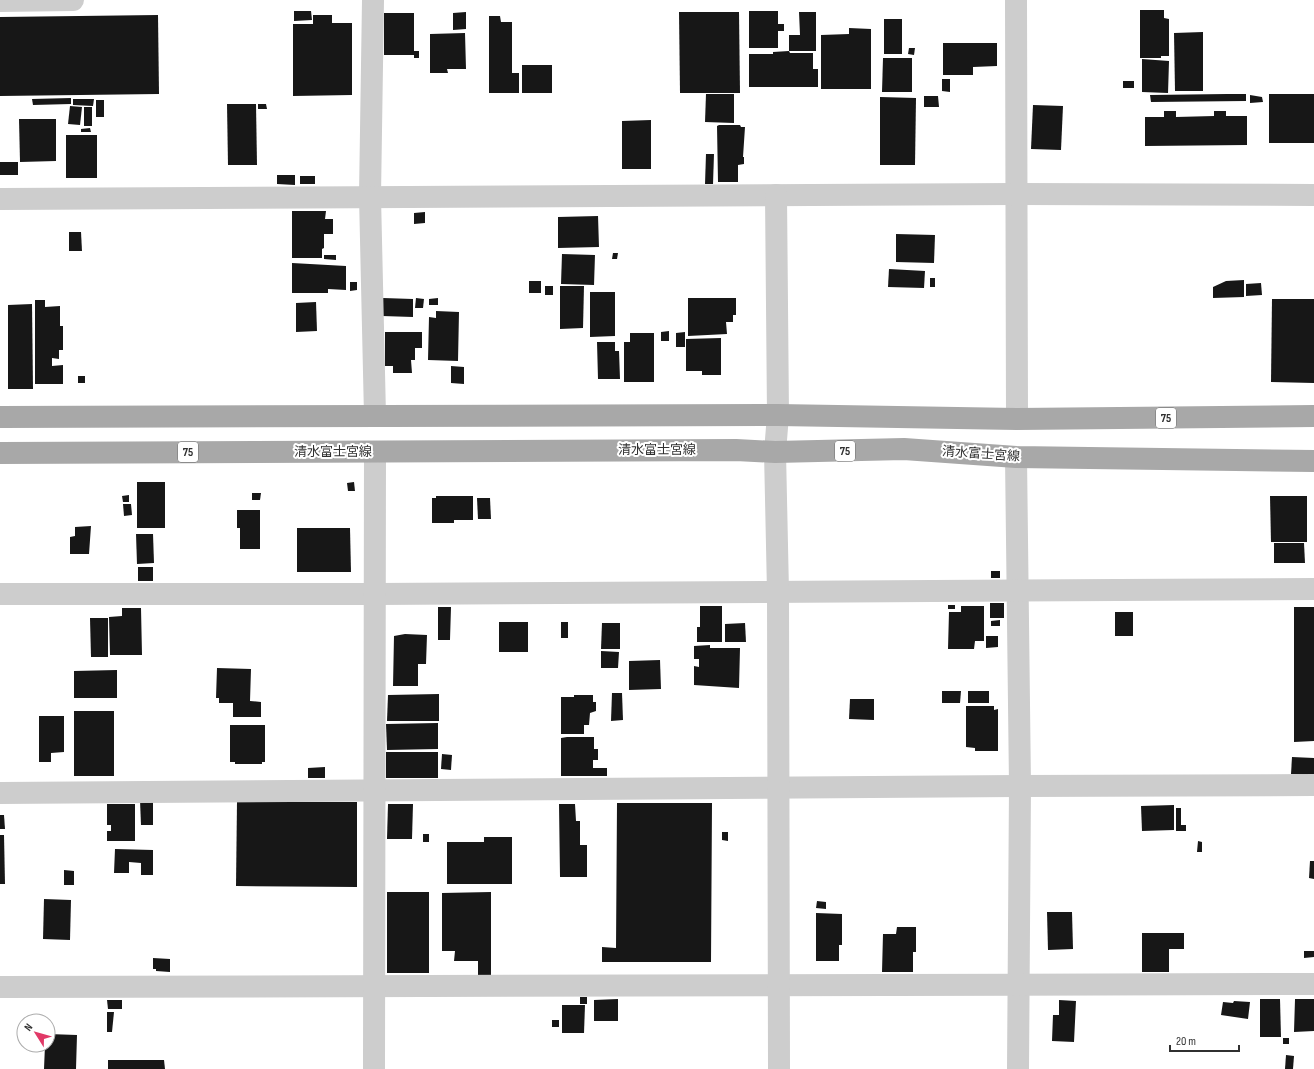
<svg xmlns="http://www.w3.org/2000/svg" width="1314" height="1069" viewBox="0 0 1314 1069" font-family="'Sofia Sans Condensed','Noto Sans JP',sans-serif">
	<rect width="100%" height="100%" fill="#fff"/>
	<!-- building -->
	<g fill="#171717">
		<path d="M1140,10H1164V18L1169,19V56H1161V58H1140Z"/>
		<path d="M294,11H311L312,20L294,21Z"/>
		<path d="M749,11H778V24H784V31H778V48H749Z"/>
		<path d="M466,12V29L453,30V13Z"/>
		<path d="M679,12H739L740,93H680Z"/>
		<path d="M799,12H816V51H789V35H800Z"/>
		<path d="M384,13H414V51H419V58H414V55H384Z"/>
		<path d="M158,15L159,94L0,96V17Z"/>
		<path d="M313,15H332V23H352V95L293,96V24H313Z"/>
		<path d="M489,16H500L501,22H512V73H519V93H489Z"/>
		<rect x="884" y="19" width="18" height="35"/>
		<path d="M849,28L871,29V89H821V35L849,34Z"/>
		<path d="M1203,32V91H1175L1174,33Z"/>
		<path d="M465,33L466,69H447L448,73H430V34Z"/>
		<path d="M943,43H997V66L973,67V75H943Z"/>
		<path d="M909,48H915L914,55L908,54Z"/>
		<path d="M789,51L790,53H813V69H818V87H749V54H773V52Z"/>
		<path d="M883,58H912V92H882Z"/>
		<path d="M1142,59L1169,61L1168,93L1142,92Z"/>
		<rect x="522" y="65" width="30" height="28"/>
		<path d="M942,79H950V92L942,91Z"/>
		<rect x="1123" y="81" width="11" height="7"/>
		<path d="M706,94H734V123L705,122Z"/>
		<path d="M1227,94H1246V101L1151,102L1150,95Z"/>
		<rect x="1269" y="94" width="45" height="49"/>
		<path d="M1250,95L1262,97L1263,102L1250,103Z"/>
		<path d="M924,96H938L939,107H924Z"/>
		<path d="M880,97L916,98L915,165H880Z"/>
		<path d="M71,98V104L33,105L32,99Z"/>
		<path d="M73,99H94L93,106L73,105Z"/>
		<rect x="96" y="100" width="8" height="17"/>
		<path d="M227,104H256L257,165H228Z"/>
		<path d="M258,104H266L267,109H258Z"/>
		<path d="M1033,105L1063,106L1061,150L1031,149Z"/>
		<path d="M70,106L82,107L80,125L68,124Z"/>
		<rect x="84" y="107" width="8" height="19"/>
		<path d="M1164,111H1176V117L1214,116V111H1226V116H1247V145L1145,146V117H1164Z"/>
		<path d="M19,119H56V161L20,162Z"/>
		<path d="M651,120V169H622V121Z"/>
		<path d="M719,125H740L741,127H745L743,157H744V164L738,165V182H718L717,126Z"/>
		<path d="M90,128L91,132H81V129Z"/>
		<rect x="66" y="135" width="31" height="43"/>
		<path d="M706,154H714L713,184H705Z"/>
		<rect x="0" y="162" width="18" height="13"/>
		<path d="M277,175H295V185L277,184Z"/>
		<rect x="300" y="176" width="15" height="8"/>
		<path d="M292,211H326L325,219H333V234H324V248L322,249V258H292Z"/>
		<path d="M425,212V223L414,224V213Z"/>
		<path d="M598,216L599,247L558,248V217Z"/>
		<path d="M69,232H81L82,251H69Z"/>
		<path d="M896,234L935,235L934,263L896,262Z"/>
		<path d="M613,253H618L617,259H612Z"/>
		<path d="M562,254L595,255L594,285L561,284Z"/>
		<path d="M324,255H336V260L324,259Z"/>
		<path d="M292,263L346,266V290L328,289V293H292Z"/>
		<path d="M889,269L925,271L924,288L888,287Z"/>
		<rect x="930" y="278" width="5" height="9"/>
		<path d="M1244,280V297L1213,298V287L1226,281Z"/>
		<rect x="529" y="281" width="12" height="12"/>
		<path d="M350,282H357V290L350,291Z"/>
		<path d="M1261,283L1262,295L1246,296V284Z"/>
		<rect x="545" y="286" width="8" height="9"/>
		<path d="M560,286H584L583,328L560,329Z"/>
		<path d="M590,292H615V336L590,337Z"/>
		<path d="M383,298L413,299V317L382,316Z"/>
		<path d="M416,298L424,299L423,308H415Z"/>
		<path d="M438,298V305H429V299Z"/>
		<path d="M688,298H736V315H733V322H726L727,334L688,336Z"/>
		<path d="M1272,299H1314V383L1271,382Z"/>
		<path d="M35,300H45V307L60,306V326H63V350H59V359L52,358V366L63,365V384H35Z"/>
		<path d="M316,302L317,331L296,332V303Z"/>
		<path d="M32,304L33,389H8V305Z"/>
		<path d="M436,311L459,312L458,361L428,360L429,317L436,318Z"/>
		<path d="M669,331V341H661V332Z"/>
		<path d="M385,332H422V348H415V360H411L412,373H393V366H385Z"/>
		<path d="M685,332V347H676V333Z"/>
		<path d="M630,333H654V382H624V342H630Z"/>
		<path d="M721,338V375H702V371H686V339Z"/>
		<path d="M597,342H615V351H619L620,379H598Z"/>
		<path d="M451,366L464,367V384L451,383Z"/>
		<rect x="78" y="376" width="7" height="7"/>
		<rect x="137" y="482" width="28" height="46"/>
		<path d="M354,482L355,491H348L347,483Z"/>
		<path d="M252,493H261L260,500H252Z"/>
		<path d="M129,495V502H123L122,496Z"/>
		<path d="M436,496H473V520H454V523H432V498H436Z"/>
		<path d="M1270,496H1307V542H1271Z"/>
		<path d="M477,498H490L491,519H478Z"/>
		<path d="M123,504H131L132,515L124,516Z"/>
		<path d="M237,510H260V549H240V528H237Z"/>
		<path d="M91,526L89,554H70V537L75,536V527Z"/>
		<path d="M297,528H350L351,572H297Z"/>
		<path d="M136,534H153L154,563L137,564Z"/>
		<path d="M1274,543H1304L1305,563H1274Z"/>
		<rect x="138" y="567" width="15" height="14"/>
		<rect x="991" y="571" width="9" height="7"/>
		<rect x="990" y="603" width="14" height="15"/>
		<rect x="948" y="605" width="7" height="4"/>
		<path d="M700,606H722V642H697V627H700Z"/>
		<path d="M961,606H984V641H975L974,649H948L949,612H961Z"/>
		<path d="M438,607H451L450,640H438Z"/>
		<path d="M1294,607H1314V741L1294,742Z"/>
		<path d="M122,608H141L142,655H110L109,617L122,616Z"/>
		<rect x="1115" y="612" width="18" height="24"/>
		<path d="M90,618H108V657H91Z"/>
		<path d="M1000,620V626H991V621Z"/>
		<rect x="499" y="622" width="29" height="30"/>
		<rect x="561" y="622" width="7" height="16"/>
		<path d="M602,623H620V649H601Z"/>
		<path d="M745,623L746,642H725V624Z"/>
		<path d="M405,634L427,635L426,664H418V686H393L394,636Z"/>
		<path d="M986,636H998V647L986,648Z"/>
		<path d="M710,645V648H740L739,688L694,685V666L699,667V659H694V646Z"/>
		<path d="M601,651L619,652L618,668H601Z"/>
		<path d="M660,660L661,689L629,690V661Z"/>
		<path d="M217,668L251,669L250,701L261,702V717H233V703H219V698H216Z"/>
		<path d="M117,670V698H74V671Z"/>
		<path d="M942,691H961L960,703H942Z"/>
		<rect x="968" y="691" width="21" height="12"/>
		<path d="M612,693H622L623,720L611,721Z"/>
		<path d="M439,694V721H387L388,695Z"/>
		<path d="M574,695H593V702H596V711L590,713L589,725H584V734H561V697H574Z"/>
		<path d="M850,699H874V720L849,719Z"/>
		<path d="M966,706H994V710L998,709V751H975V748L966,747Z"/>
		<rect x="74" y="711" width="40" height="65"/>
		<path d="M39,716H64V752L51,753V762H39Z"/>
		<path d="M438,723V749L387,750L386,724Z"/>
		<path d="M230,725H265V762H262V764H235V762H230Z"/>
		<path d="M567,737H594V749H598V760H593V768H607V776H561V738Z"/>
		<rect x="386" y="752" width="52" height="26"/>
		<path d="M442,754L452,755L451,770L441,769Z"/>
		<path d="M1292,757L1314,758V775L1291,774Z"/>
		<path d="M325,767V778H308V768Z"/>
		<path d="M140,800H153V825H141Z"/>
		<path d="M237,802H357V887L236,886Z"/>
		<path d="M617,803H712L711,962H602V947L616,948Z"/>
		<path d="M107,804H135V841H107V831H111V825H107Z"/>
		<path d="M388,804H413L412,839H387Z"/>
		<path d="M559,804H575L576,821H580V845H587V877H560Z"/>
		<path d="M1174,805V830L1142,831L1141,806Z"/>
		<path d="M1176,808H1181V825H1186V831H1176Z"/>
		<path d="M0,815H4L5,829H0Z"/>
		<path d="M722,832H728V841L722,840Z"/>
		<rect x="423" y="834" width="6" height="8"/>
		<path d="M0,835H4L5,884H0Z"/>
		<path d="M484,837H512V884H447V842H484Z"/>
		<path d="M1198,841L1202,842V852H1197Z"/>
		<path d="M115,849L153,850V875H141V863L129,862V873H114Z"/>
		<path d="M1310,861H1314V879L1309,878Z"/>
		<path d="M64,870L74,871V885H64Z"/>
		<rect x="387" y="892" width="42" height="81"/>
		<path d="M491,892V975H478V961H454L455,951H442V893Z"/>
		<path d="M44,899L71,900L70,940L43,939Z"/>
		<path d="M817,901L826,902V909L816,908Z"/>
		<path d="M1047,912H1072L1073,949L1048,950Z"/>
		<path d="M816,913L842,914V945H839V961H816Z"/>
		<path d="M897,927H916V952H913V972H882L883,934H896Z"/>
		<path d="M1142,933H1184V949H1169V972H1142Z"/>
		<path d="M1304,951H1314V957L1304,958Z"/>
		<path d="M153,958L170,959V972L156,971V969H153Z"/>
		<rect x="580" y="997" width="7" height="7"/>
		<path d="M618,999V1021H594V1000Z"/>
		<path d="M1260,999H1280L1281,1037H1260Z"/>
		<path d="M1295,999H1314V1031L1294,1032Z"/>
		<path d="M107,1000H122V1009H108Z"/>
		<path d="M1059,1000L1076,1001L1074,1042L1052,1041L1053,1015H1059Z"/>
		<path d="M1234,1001L1250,1002L1248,1019L1221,1015L1223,1002L1233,1003Z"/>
		<path d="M562,1005H585L584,1033H562Z"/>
		<path d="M107,1012H114L112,1032H107Z"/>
		<rect x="552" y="1020" width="7" height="7"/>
		<path d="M48,1034L77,1035L76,1069H44L45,1045H48Z"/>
		<rect x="1283" y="1038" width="6" height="6"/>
		<path d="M1286,1055L1294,1056L1293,1069H1285Z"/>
		<path d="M108,1060H164L165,1069H108Z"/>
	</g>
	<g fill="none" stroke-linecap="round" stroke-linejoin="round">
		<!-- minor -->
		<g stroke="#cdcdcd" stroke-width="22">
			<path d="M373,0L370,196L375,416"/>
			<path d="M1016,0L1017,419"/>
			<path d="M0,1L73,0"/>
			<path d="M0,199L1015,194L1314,195"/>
			<path d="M1016,457L1020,786L1018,1069"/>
			<path d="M0,594H375L1314,589"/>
			<path d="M0,793L1020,786L1314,785"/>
			<path d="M0,987L1314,984"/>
			<path d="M374,1069L375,452"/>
		</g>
		<!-- tertiary -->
		<path stroke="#cdcdcd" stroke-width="22" d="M776,195L778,415L775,452L778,592L779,1069"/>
		<!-- primary -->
		<g stroke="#a8a8a8" stroke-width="22">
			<path d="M0,417L778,415L1017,419L1314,416"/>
			<path d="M0,453L736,450L775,452L904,449L1016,457L1314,461"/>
		</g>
	</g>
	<g text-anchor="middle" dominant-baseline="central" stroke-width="4" stroke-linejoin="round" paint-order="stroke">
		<!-- shield labels -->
		<g fill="#fff" stroke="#6e6e6e" stroke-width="1">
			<rect x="1156" y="408" width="20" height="20" rx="3"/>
			<rect x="835" y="441" width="20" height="20" rx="3"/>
			<rect x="178" y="442" width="20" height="20" rx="3"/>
		</g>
		<g font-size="12" font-weight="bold" fill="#303030">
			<text x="1166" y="418">75</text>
			<text x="845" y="451">75</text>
			<text x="188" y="452">75</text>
		</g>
		<!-- street labels -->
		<g font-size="13" fill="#303030" stroke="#fff">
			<text x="657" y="450">清水富士宮線</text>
			<text x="333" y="452">清水富士宮線</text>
			<text transform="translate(981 454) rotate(4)">清水富士宮線</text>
		</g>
	</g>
	<!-- north arrow -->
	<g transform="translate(36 1033) rotate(307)"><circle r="19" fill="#ffffff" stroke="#acacac"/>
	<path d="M0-3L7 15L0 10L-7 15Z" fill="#e13967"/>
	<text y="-6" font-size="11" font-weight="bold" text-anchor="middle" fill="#303030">N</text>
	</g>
	<!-- scale -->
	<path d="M1170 1045v6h69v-6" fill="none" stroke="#303030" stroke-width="2"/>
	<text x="1176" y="1045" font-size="12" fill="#303030" stroke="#ffffff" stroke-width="3" paint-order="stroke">20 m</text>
</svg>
